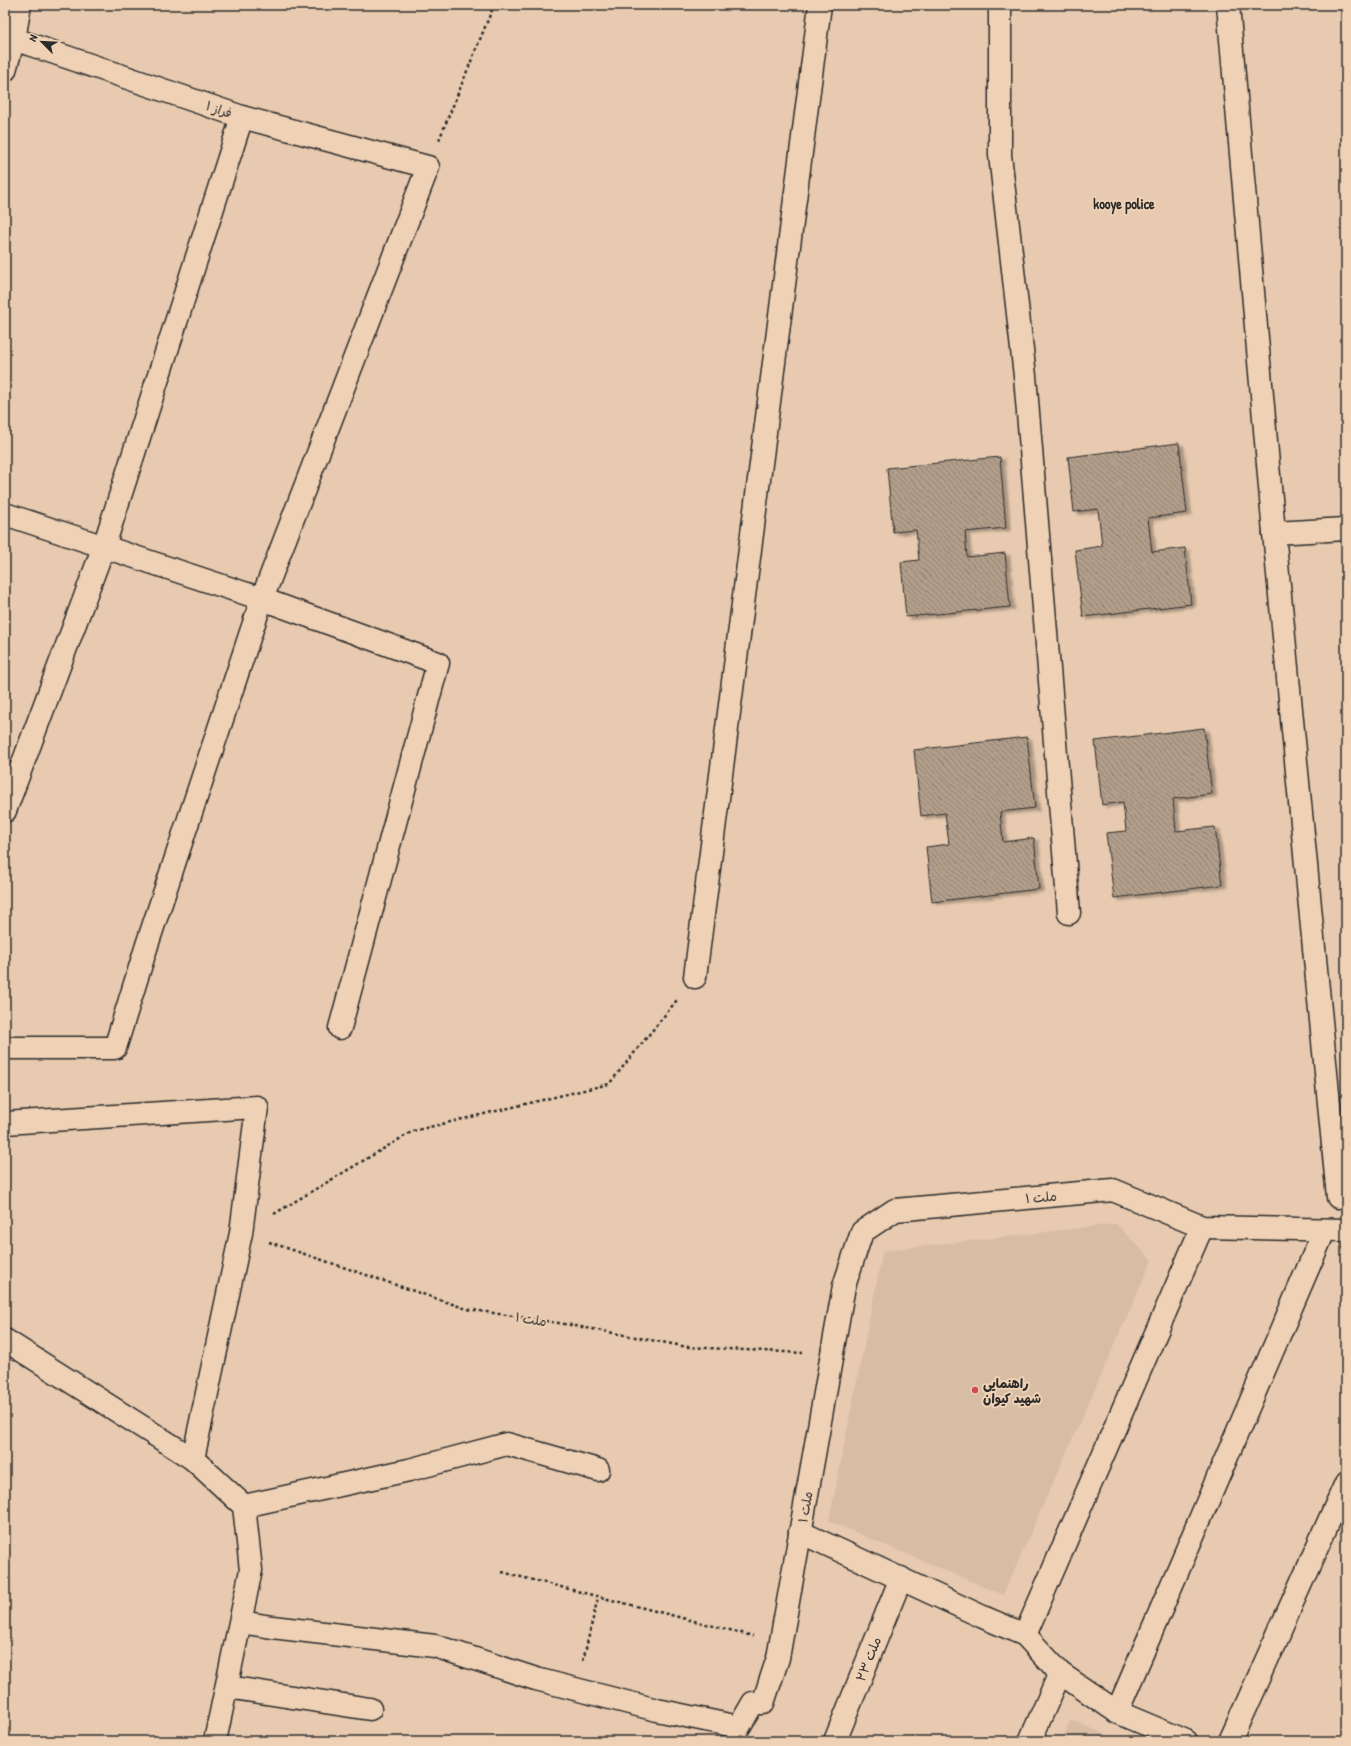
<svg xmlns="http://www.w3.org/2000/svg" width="1351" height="1746" viewBox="0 0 1351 1746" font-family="'Patrick Hand','Playpen Sans Arabic',sans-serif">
	<defs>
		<pattern id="building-back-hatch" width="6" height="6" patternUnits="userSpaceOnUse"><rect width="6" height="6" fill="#b29e8a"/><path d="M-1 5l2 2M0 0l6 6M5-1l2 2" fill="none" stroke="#918171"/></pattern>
		<filter id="shadow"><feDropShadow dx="4.5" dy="2.5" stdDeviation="1" flood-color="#0004"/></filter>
	</defs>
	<rect width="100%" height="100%" fill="#e7caaf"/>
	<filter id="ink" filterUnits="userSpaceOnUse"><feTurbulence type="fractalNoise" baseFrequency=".025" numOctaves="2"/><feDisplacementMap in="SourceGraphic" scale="8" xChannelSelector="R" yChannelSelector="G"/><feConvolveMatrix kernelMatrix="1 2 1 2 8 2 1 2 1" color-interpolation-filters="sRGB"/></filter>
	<g filter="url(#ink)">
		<!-- built -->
		<g fill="#d7bda4">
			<path d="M1116,1224L1152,1260L1003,1595L829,1521L883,1251Z"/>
			<path d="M1071,1720L1122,1741H1061Z"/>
		</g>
		<!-- building -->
		<g fill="url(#building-back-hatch)" stroke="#2b2b2b" filter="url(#shadow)">
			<path d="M1179,443L1187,513L1148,518L1152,552L1185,548L1191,604L1083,617L1075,550L1102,546L1098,509L1074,512L1068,457Z"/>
			<path d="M1000,457L1006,528L965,532L967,557L1005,553L1010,607L906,617L901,562L919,560L916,530L893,532L887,468Z"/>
			<path d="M1204,728L1212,794L1173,799L1176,831L1215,827L1222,885L1114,898L1106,833L1126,831L1123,802L1102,805L1095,741Z"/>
			<path d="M1027,737L1035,808L1000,812L1003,842L1034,838L1039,889L932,902L926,847L949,844L945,813L921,816L914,750Z"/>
		</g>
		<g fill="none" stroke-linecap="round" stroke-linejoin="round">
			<defs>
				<g id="minor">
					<path d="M1000,5V155L1025,376L1069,913"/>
					<path d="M1228,5L1274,533L1338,1197L1346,1196"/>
					<path d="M5,70L14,39L20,5"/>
					<path d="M5,514L262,599L438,663L340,1028"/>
					<path d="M1274,533L1346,529"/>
					<path d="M5,811L104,546L242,117"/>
					<path d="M695,977L820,5"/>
					<path d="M5,1048H115L147,945L262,599L428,167L242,117L14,39"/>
					<path d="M5,1123L257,1107L241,1233L193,1459"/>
					<path d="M5,1340L193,1459L244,1506L251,1570L215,1741"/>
					<path d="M244,1506L409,1470L507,1444L598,1470"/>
					<path d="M800,1532L983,1617L1025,1635L1060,1673L1117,1712L1186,1741"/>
					<path d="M241,1622L272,1627L435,1646L536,1679L657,1710L739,1727L753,1703H763L778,1658L844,1286L862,1232L895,1210L1113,1190L1202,1227L1346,1230"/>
					<path d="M1025,1635L1202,1227"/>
					<path d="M227,1687L370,1709"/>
					<path d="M1117,1712L1324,1231"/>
					<path d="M835,1741L901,1578"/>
					<path d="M1030,1741L1060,1673"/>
					<path d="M1230,1741L1346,1483"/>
				</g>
			</defs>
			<!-- minor casing -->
			<use href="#minor" stroke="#2b2b2b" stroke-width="25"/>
			<!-- path -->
			<g stroke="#2b2b2b" stroke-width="2.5" stroke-dasharray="3 3" stroke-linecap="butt">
				<path d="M439,140L494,5"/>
				<path d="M274,1214L413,1131L609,1084L677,1000"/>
				<path d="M269,1242L467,1309L571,1325L688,1347L803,1353"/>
				<path d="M502,1572L753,1636"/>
				<path d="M583,1661L598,1597"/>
			</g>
			<!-- minor -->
			<use href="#minor" stroke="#efd1b5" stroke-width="22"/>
		</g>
	</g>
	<!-- markers -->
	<circle fill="#d1495b" stroke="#efd1b5" stroke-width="1.5" cx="975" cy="1390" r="4"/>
	<g text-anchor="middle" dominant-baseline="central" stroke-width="4" stroke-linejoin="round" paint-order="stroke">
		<!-- street labels -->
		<g font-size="13" fill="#2b2b2b" stroke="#efd1b5">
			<text transform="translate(219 109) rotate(19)">فراز ۱</text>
			<text transform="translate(1041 1197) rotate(-5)">ملت ۱</text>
			<text transform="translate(531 1319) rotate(9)">ملت ۱</text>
			<text transform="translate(805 1507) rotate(-80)">ملت ۱</text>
			<text transform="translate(868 1659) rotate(-68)">ملت ۲۳</text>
		</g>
		<!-- poi labels -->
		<g font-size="13" font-weight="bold" fill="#2b2b2b" stroke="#efd1b5" text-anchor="start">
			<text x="983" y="1383">راهنمایی<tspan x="983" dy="15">شهید کیوان</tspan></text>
		</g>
		<!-- neighbourhood labels -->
		<g font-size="14" font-weight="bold" fill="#2b2b2b" stroke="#efd1b5">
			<text x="1124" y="203">kooye police</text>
		</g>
	</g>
	<!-- margin -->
	<rect width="1351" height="1746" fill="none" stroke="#efd1b5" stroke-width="20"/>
	<rect x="10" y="10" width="1331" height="1726" fill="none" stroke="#2b2b2b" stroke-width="1.5" filter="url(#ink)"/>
	<!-- north arrow -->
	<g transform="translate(42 42) rotate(294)" stroke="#efd1b5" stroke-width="3" paint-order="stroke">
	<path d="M0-3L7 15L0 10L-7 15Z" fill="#2b2b2b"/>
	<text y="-6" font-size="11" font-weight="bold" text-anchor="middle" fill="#2b2b2b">N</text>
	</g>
</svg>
